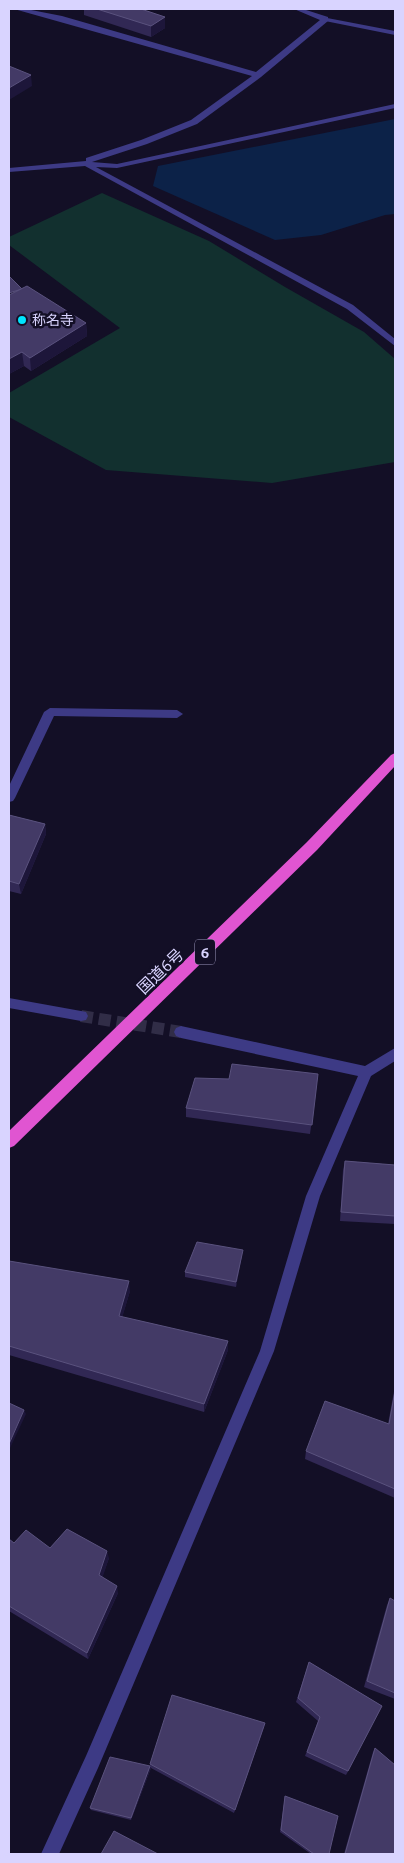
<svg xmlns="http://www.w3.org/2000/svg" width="404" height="1863" viewBox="0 0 404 1863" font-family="Ubuntu,'Noto Sans JP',sans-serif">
	<rect width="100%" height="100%" fill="#130f26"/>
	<!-- green -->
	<path fill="#12302f" d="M102,193L209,241L285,287L364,332L395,359V462L272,483L106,470L9,417V393L120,328L9,245V237Z"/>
	<!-- water -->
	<path fill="#0c2248" d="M395,119V214L385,215L321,235L275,240L153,186L158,166Z"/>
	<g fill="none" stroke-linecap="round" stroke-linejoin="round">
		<!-- minor-tunnel -->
		<path stroke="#312d47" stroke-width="12" stroke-dasharray="12 6" stroke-linecap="butt" d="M81,1016L181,1032"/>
		<!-- minor -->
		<g fill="#3d3a85" fill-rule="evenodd">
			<path d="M14,9H26L62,16L256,72L320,20L294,9H303L328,17V21L261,77L197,124L147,144L92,162L117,164L395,104V108L117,168L96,167L353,305L395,339V346L347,309L85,166L9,172V168L86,161V158L141,140L191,120L252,76Z"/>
			<path d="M50,708L177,710L183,714L177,718L54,716L15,798L13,801L9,802V786L44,712Z"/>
			<path d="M9,998L81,1011L86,1012L88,1016L86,1020L81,1021L9,1008Z"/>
			<path d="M181,1026L365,1066L395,1048V1061L371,1076L320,1196L274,1351L98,1768L59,1854H41L86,1756L260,1351L306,1196L358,1076L181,1038L176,1036L174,1032L176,1028Z"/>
		</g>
		<!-- tertiary -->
		<path fill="#3d3a85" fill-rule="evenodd" d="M322,17L395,31V35L325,21H322Z"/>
		<!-- trunk -->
		<path fill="#e055d1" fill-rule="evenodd" d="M395,753V766L317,850L14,1146L9,1148V1131L307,842L391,755Z"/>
	</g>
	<!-- wall -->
	<g fill="#312854">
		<path d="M84,9H141L165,17V28L151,37L84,15Z"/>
		<path d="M22,288L86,323L87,336L31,371L24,366L9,374Z"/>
		<path d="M9,815L45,824L46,834L21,894L9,891Z"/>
		<path d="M318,1074L310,1134L186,1117V1108L229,1079Z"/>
		<path d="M345,1161L395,1165V1224L340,1221L343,1170Z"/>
		<path d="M242,1255L236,1287L185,1277V1272Z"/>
		<path d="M9,1261L130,1291L122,1317L228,1341V1350L204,1412L9,1355Z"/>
		<path d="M395,1386V1498L305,1459L306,1451L388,1424Z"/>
		<path d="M9,1539L14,1543L109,1558L102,1577L118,1593L88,1659L9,1611Z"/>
		<path d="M390,1598L395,1601V1699L364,1687L387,1605Z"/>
		<path d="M309,1662L382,1706L346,1775L305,1756L318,1721L296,1702Z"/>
		<path d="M264,1727L234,1813L151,1768L131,1820L91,1810L90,1808L150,1766V1764Z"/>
		<path d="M375,1748L395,1854H344L373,1752Z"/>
		<path d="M285,1796L329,1854H311L280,1832Z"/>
	</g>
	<!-- shaded-wall -->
	<g fill="#1d163a">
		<path d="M165,17V28L151,37V26Z"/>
		<path d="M31,75L32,86L9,100V88Z"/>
		<path d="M86,323L87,336L31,371L30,358Z"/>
		<path d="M22,352L24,366L9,374V359Z"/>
		<path d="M45,824L46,834L21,894L19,884Z"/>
		<path d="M243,1250L242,1255L236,1287V1282Z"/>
		<path d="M129,1281L130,1291L120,1325L119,1316Z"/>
		<path d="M228,1341V1350L204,1412V1404Z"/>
		<path d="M24,1410L26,1414L10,1448L9,1444Z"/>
		<path d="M107,1551L109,1558L101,1582L99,1575Z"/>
		<path d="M117,1586L118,1593L88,1659L87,1653Z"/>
		<path d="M265,1723L264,1727L234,1813L235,1810Z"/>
		<path d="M150,1766L151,1768L131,1820V1818Z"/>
	</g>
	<!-- building -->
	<g fill="#433a66" stroke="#5a527e">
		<path d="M97,9H141L165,17L151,26Z"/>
		<path d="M9,66L31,75L9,88Z"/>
		<path d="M9,276L22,289L9,293Z"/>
		<path d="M27,286L86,323L30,358L22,352L9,359V295Z"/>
		<path d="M9,815L45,824L19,884L9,881Z"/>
		<path d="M232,1064L318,1074L312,1125L186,1108L195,1078L229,1079Z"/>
		<path d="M345,1161L395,1165V1216L341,1212Z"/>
		<path d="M197,1242L243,1250L236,1282L185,1272Z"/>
		<path d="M9,1261L129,1281L119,1316L228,1341L204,1404L9,1346Z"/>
		<path d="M395,1391V1489L306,1451L325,1401L389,1424Z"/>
		<path d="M9,1403L24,1410L9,1444Z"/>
		<path d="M67,1529L107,1551L99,1575L117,1586L87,1653L9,1606V1539L14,1543L26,1530L50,1548Z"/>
		<path d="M390,1598L395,1601V1693L367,1681Z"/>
		<path d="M309,1662L382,1706L348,1771L307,1752L320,1717L298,1698Z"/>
		<path d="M172,1695L265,1723L235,1810L150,1764Z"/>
		<path d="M375,1748L395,1765V1854H345Z"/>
		<path d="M110,1757L150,1766L131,1818L90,1808Z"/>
		<path d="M285,1796L338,1816L329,1854H314L281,1830Z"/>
		<path d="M114,1831L158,1854H101Z"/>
	</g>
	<!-- markers -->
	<circle fill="#00e5ff" stroke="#130f26" stroke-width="2" cx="22" cy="320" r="5"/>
	<g text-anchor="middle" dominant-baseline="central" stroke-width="5" stroke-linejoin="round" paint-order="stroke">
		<!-- far-poi labels -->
		<g font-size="14" fill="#d9d4ff" stroke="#130f26" text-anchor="start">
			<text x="32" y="320">称名寺</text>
		</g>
		<!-- shield labels -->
		<rect fill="#130f26" stroke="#9e99be" stroke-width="1" x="195" y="939.5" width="20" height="25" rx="4"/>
		<g font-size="15" font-weight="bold" fill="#d9d4ff">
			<text x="205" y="952">6</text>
		</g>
		<!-- street labels -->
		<g font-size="16" fill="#d9d4ff" stroke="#130f26">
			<text transform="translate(160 971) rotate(-44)">国道6号</text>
		</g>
	</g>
	<!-- border -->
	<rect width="404" height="1863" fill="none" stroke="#d9d4ff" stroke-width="20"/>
</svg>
